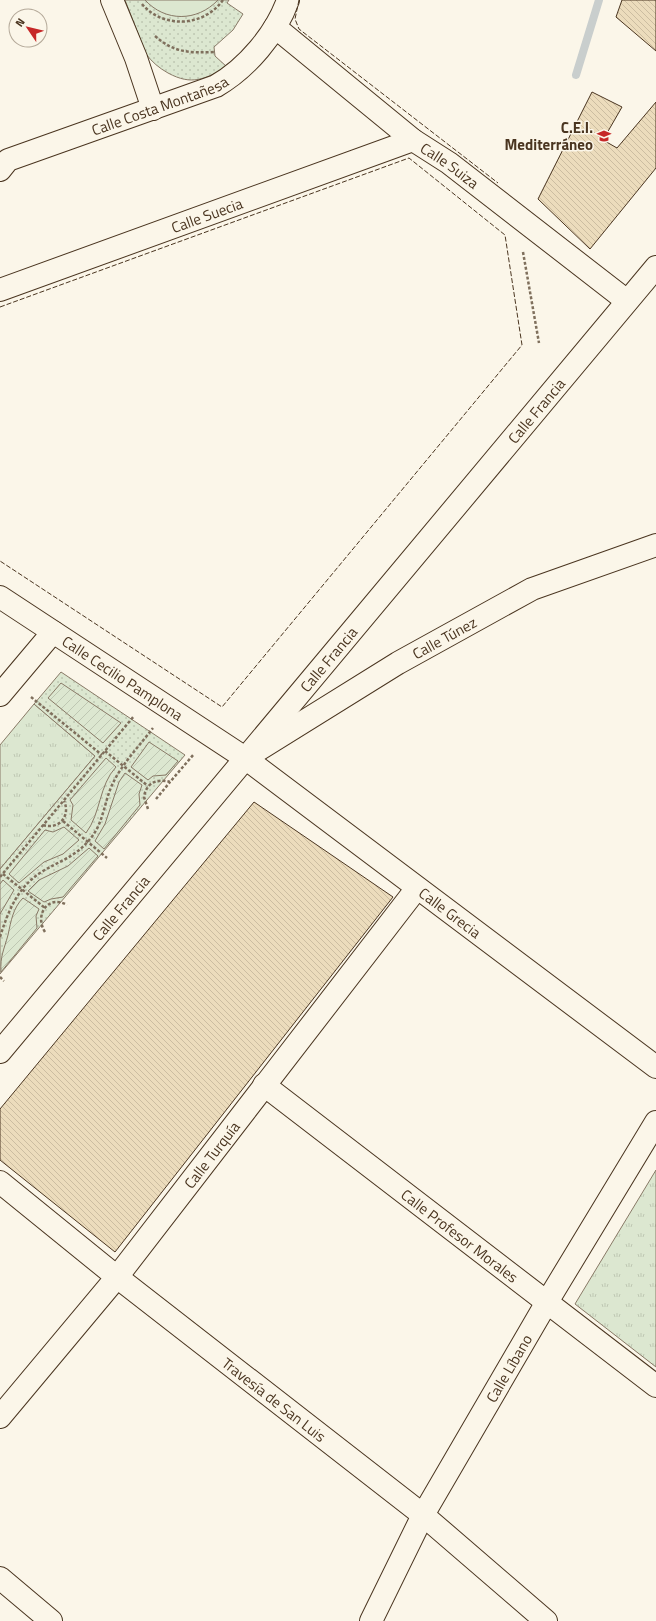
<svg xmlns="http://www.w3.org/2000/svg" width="656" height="1621" viewBox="0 0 656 1621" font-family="'Titillium Web',sans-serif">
	<defs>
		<pattern id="grass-tufts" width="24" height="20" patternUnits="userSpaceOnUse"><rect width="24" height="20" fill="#dce7d0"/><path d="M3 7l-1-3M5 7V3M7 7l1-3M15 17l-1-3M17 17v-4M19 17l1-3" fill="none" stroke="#bec7b2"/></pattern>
		<pattern id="park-dots" width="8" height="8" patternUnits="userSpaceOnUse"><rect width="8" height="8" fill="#dce7d0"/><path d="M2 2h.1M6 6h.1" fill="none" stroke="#bec7b2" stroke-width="1.8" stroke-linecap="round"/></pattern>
		<pattern id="garden-furrows" width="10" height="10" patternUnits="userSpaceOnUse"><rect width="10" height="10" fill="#dce7d0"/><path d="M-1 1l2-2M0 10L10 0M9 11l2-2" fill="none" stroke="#bec7b2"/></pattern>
		<pattern id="building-back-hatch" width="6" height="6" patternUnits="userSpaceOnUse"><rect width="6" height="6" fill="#ecdcbc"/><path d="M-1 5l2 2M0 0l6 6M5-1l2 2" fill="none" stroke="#ccbda1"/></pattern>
	</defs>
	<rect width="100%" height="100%" fill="#fbf6e9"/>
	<!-- grass -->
	<g fill="url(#grass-tufts)" stroke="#887966">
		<path d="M34,704L95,756L0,869V745Z"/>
		<path d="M656,1170V1367L575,1304Z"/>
	</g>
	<!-- park -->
	<g fill="url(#park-dots)" stroke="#887966">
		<path d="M125,0H229L227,3L243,14L233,30L214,47L215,56L227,67C205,79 192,86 168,73C159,68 152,62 146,54Z"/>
		<path d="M61,672L185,755L0,974V869L95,756L34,704Z"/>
	</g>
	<!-- garden -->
	<g fill="url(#garden-furrows)" stroke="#887966">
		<path d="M61,683L121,723L103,743L48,698Z"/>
		<path d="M149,742L178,761L166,775L153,776L148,780L131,767Z"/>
		<path d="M106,758L116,767C99,785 101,813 86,833L71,820L73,805L70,800Z"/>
		<path d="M125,773L142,785L139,794L140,805L104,849L95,841L105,824L119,782Z"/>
		<path d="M64,827L79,840L63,854L44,862L19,883L9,874L45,830L53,832Z"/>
		<path d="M89,848L98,856L63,897L51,899L44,902L28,891L39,880L68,866Z"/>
		<path d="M3,880L14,890L0,914V884Z"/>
		<path d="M23,898L39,909L36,916L37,928L1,972C0,956 4,950 8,935C11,921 13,908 23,898Z"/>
	</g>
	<!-- pitch -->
	<path fill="#dce7d0" stroke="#887966" d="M145,0H218C197,22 165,22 145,0Z"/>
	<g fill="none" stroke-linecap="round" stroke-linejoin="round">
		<!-- stream -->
		<path stroke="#c9cecd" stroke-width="8" d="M576,75L599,0"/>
	</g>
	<!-- building -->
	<g fill="url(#building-back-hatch)" stroke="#4a3520">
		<path d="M622,0H656V51L616,17Z"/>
		<path d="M592,92L622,107L603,140L617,148L656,102V168L590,249L538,199Z"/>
		<path d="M254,802L393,897L115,1252L0,1160V1109Z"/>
	</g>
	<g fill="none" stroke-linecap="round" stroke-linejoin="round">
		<defs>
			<g id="street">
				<path d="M112,0L136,58L153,109"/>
				<path id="s1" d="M275,27L413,140L449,163L627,301"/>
				<path id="s2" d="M0,170L8,160L216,86C247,68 276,34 288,0"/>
				<path id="s3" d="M0,290L413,140"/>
				<path d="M0,695L53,632"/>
				<path id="s4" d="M250,755L398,663L532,589L656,545"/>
				<path id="s5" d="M264,1085L656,1386"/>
				<path id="s6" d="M0,1182L117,1277L423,1515L546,1621"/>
				<path id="s7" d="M0,1417L117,1277L417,888"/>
			</g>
			<g id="secondary">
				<path id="s8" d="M0,597L245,758L656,1067"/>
				<path id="s9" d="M0,1052L656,267"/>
				<path d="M0,1578L51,1621"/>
				<path id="s10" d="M371,1621L423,1515L547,1302L656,1122"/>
			</g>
		</defs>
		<!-- street casing -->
		<use href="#street" stroke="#4a3520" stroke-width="24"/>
		<!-- secondary casing -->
		<use href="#secondary" stroke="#4a3520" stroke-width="24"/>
		<!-- path -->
		<g stroke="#7f6f5c" stroke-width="2.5" stroke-dasharray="3 2" stroke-linecap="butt">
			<path d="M142,4C163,29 204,27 223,0"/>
			<path d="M155,36C174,53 190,53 214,52"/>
			<path d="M523,252L539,343"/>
			<path d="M31,697L102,755"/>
			<path d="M105,751L148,786"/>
			<path d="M156,799L170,782"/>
			<path d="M148,809L144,797C146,783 157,778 170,782L194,754"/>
			<path d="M63,821L107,858"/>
			<path d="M43,825C59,830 71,816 64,801"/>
			<path d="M3,874L45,908"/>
			<path d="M0,877L134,716"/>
			<path d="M45,932C34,915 48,894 67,905"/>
			<path d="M0,937C8,912 17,888 40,873C58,861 75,858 90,839C104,823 104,801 113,783C122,764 140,745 153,728"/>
			<path d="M0,977L4,981"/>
		</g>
		<!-- street -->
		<use href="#street" stroke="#fbf6e9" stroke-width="22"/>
		<!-- secondary -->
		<use href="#secondary" stroke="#fbf6e9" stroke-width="22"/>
		<!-- fence -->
		<g stroke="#4a3520" stroke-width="1" stroke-dasharray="5 2" stroke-linecap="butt">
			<path d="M299,0L295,19L299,29L498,183"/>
			<path d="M0,307L409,158L505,235L522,345L222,707L0,561"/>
		</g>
	</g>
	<!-- icons -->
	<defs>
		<symbol id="school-bare" viewBox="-9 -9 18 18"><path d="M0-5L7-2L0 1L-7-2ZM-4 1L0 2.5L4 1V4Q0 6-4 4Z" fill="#c62828" stroke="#fbf6e9" stroke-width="2.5" paint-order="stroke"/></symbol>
	</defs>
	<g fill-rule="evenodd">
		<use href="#school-bare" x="594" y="126" width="20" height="20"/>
	</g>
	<g text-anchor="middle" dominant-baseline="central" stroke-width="3" stroke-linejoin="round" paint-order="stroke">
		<!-- street labels -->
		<g font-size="15" fill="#4a3520" stroke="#fbf6e9">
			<text stroke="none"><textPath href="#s2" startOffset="174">Calle Costa Montañesa</textPath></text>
			<text stroke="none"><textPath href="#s1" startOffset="223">Calle Suiza</textPath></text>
			<text stroke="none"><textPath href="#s3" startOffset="220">Calle Suecia</textPath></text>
			<text stroke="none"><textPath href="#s9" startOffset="836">Calle Francia</textPath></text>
			<text stroke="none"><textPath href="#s4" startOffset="227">Calle Túnez</textPath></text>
			<text stroke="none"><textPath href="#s9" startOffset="512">Calle Francia</textPath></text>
			<text stroke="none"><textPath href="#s8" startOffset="147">Calle Cecilio Pamplona</textPath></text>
			<text stroke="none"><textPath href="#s9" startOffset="188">Calle Francia</textPath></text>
			<text stroke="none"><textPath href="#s8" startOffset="550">Calle Grecia</textPath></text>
			<text stroke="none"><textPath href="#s7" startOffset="337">Calle Turquía</textPath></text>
			<text stroke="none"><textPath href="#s5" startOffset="247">Calle Profesor Morales</textPath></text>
			<text stroke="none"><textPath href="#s10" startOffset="288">Calle Líbano</textPath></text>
			<text stroke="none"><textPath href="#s6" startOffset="350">Travesía de San Luis</textPath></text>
		</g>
		<!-- poi labels -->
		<g font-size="15" font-weight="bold" fill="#4a3520" stroke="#fbf6e9" text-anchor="end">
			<text x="593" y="127">C.E.I.<tspan x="593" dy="17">Mediterráneo</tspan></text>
		</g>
	</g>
	<!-- north arrow -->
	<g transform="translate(28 28) rotate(305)"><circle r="19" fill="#fbf6e9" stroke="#b4a999"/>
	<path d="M0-3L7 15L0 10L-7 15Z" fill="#c62828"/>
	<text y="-6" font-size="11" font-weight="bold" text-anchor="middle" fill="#4a3520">N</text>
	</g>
</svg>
